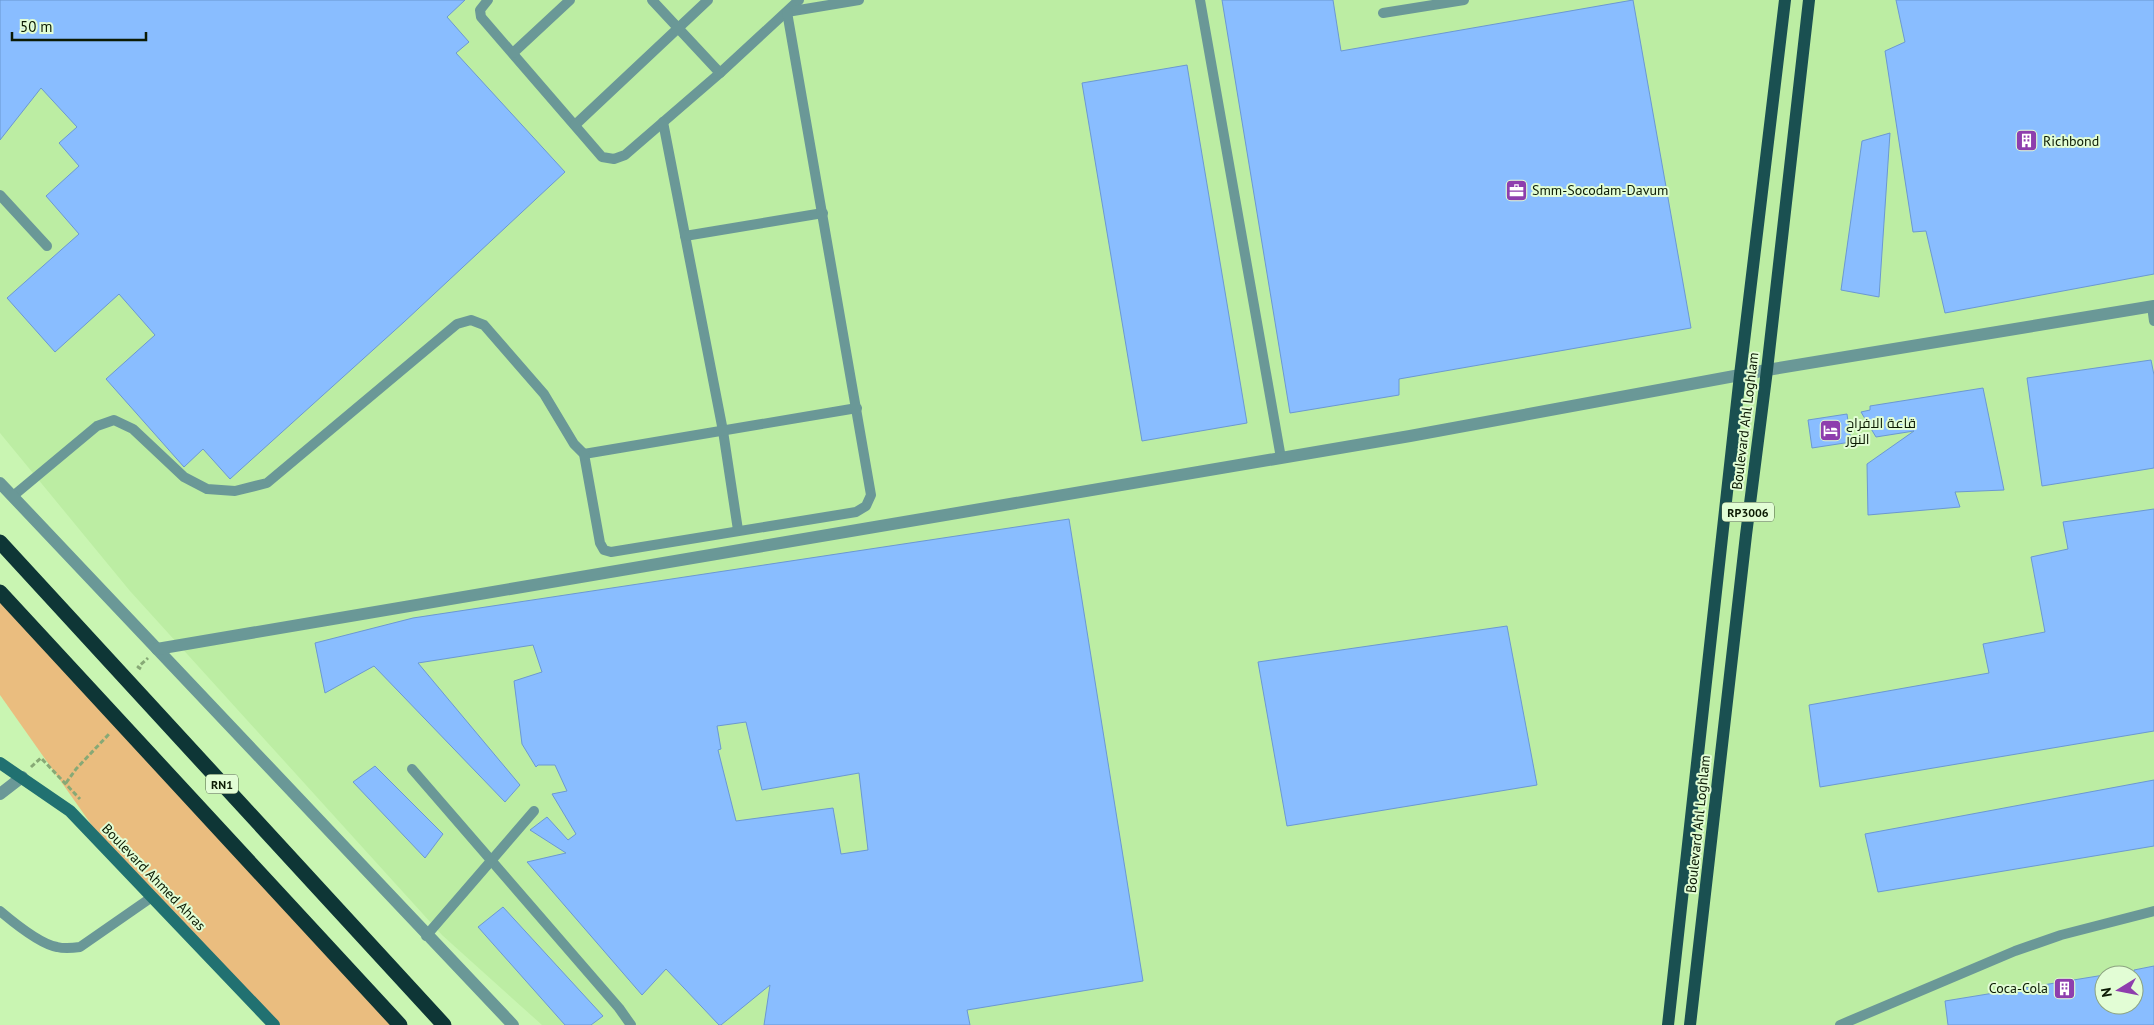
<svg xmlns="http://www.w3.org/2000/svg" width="2154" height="1025" viewBox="0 0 2154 1025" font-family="'PT Sans',Cairo,sans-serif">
	<rect width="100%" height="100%" fill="#c9f5b2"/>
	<!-- built -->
	<path fill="#bceda3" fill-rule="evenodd" d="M0,0H2154V1025H542L442,935L130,591L0,433ZM2104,975H2134V1005H2104Z"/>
	<!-- green -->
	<path fill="#eabd7f" d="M0,592L400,1025H278L98,834L0,695Z"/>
	<!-- building -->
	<g fill="#89bdff" stroke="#6b98d2" fill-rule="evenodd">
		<path d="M0,0H465L447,17L469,42L456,53L565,172L404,322L230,479L203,449L184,467L106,379L155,335L119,294L55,352L7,298L79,234L46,196L79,166L59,143L77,127L41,88L0,140Z"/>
		<path d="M1222,0H1333L1341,51L1633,0L1691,328L1399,379V395L1290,413Z"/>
		<path d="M1896,0H2154V274L1945,313L1926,231L1913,232L1885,51L1905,42Z"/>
		<path d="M1187,65L1247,423L1142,441L1082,83Z"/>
		<path d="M1890,133L1879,297L1841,290L1862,141Z"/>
		<path d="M2151,360L2154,375V468L2042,486L2027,378Z"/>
		<path d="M1983,388L2004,490L1955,492L1960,507L1868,515L1867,464L1914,431L1876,437L1861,412L1870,410V406Z"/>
		<path d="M1847,414L1851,442L1812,448L1808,420Z"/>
		<path d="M2154,509V731L1820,787L1809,705L1989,673L1983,644L2045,632L2031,557L2068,549L2063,522Z"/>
		<path d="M1069,519L1143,981L967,1010L970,1025H764L770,985L721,1025H719L666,969L642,995L527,862L566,853L530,830L547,817L568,840L576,834L552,794L567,791L555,765H538L536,767L522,744L514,681L542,672L533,645L418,663L520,785L505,802L374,666L325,693L315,643L413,618ZM746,722L762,790L859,773L868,850L841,854L833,808L736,821L718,750L721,749L717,726Z"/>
		<path d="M1507,626L1537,785L1287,826L1258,662Z"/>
		<path d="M375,766L443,834L425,858L353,782Z"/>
		<path d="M2154,780V846L1878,892L1865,834Z"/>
		<path d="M503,907L603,1016L591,1025H565L478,927Z"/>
		<path d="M2154,966V1025H1948L1945,1001L2104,975V1005H2134V970Z"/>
	</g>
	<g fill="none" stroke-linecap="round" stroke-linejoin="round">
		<!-- path -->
		<g stroke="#87a976" stroke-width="3" stroke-dasharray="5 2.5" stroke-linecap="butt">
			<path d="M141,669L138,667L148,658"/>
			<path d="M31,767L41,758L80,799"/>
			<path d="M66,783L76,769L110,733"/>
		</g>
		<!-- lane -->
		<g stroke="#6a9897" stroke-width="10">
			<path d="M488,0L480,10L481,17L602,157L614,159L625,155L720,73L799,0"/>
			<path d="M652,0L720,73"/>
			<path d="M1200,0L1281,458"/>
			<path d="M787,12L859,0"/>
			<path d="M1383,13L1464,0"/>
			<path d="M513,53L570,0"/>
			<path d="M663,122L723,431L738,530"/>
			<path d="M575,125L708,0"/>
			<path d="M0,195L47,246"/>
			<path d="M685,236L823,213"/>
			<path d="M2152,306L2154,321"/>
			<path d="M584,454L857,408"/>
			<path d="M13,496L97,426L114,420L133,429L184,477L207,489L235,491L267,483L457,324L471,320L484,325L544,394L574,444L584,454L600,543L604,550L611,552L856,512L866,506L871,495L787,12"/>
			<path d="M412,769L619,1008L631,1025"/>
			<path d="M0,911C13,922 40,944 57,947C65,949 73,948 80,947L152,897"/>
			<path d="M426,936L534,811"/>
			<path d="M1840,1025L2015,951L2061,935L2154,911"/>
		</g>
		<!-- street -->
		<g stroke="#6a9897" stroke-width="12">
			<path d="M0,483L513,1025"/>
			<path d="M157,649L1410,436L1767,370L2154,306"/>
			<path d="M0,794L22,777"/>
		</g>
		<!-- secondary -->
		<path stroke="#217171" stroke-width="12" d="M0,763L70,811L274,1025"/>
		<!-- primary -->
		<g stroke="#1a5051" stroke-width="12">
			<path d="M1668,1025L1740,375L1785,0"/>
			<path d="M1690,1025L1746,535L1767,370L1809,0"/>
		</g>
		<!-- highway -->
		<g stroke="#0e3636" stroke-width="15">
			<path d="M0,542L444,1025"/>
			<path d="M0,592L400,1025"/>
		</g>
	</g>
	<!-- icons -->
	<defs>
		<symbol id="building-square" viewBox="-11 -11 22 22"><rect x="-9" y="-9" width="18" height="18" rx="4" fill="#8e3ead" stroke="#e2fdd5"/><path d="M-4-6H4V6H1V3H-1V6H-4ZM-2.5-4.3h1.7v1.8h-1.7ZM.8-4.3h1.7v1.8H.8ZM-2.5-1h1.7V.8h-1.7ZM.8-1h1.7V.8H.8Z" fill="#fff"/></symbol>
		<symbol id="office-square" viewBox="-11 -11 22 22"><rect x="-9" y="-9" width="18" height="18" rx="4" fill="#8e3ead" stroke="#e2fdd5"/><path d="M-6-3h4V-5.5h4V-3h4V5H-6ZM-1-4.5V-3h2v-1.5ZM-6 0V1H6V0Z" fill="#fff"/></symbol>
		<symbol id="hotel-square" viewBox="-11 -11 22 22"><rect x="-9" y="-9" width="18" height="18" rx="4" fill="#8e3ead" stroke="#e2fdd5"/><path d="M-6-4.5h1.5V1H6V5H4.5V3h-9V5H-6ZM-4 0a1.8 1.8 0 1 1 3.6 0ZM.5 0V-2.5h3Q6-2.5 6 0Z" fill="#fff"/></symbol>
	</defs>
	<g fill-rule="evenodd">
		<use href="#building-square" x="2014" y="128" width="25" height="25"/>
		<use href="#office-square" x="1504" y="178" width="25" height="25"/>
		<use href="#hotel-square" x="1818" y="418" width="25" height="25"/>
		<use href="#building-square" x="2052" y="976" width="25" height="25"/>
	</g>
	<g text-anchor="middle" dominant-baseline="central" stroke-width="4" stroke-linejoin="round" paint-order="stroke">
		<!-- shield labels -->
		<g fill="#e2fdd5" stroke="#4c5f43" stroke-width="1">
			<rect x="1722" y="502.5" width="52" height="19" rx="4"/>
			<rect x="206" y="774.5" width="32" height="19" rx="4"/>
		</g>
		<g font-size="12" font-weight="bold" fill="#0c1b04">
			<text x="1748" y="512">RP3006</text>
			<text x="222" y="784">RN1</text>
		</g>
		<!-- poi labels -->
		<g font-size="14" fill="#0c1b04" stroke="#e2fdd5" text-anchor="start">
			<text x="2043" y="141">Richbond</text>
			<text x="1532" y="190">Smm-Socodam-Davum</text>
			<text x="1846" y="423">قاعة الافراح<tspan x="1846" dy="16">النور</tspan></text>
			<text x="2048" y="988" text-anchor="end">Coca-Cola</text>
		</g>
		<!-- street labels -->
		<g font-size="14" fill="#0c1b04" stroke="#e2fdd5">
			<text transform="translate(1745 421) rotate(-83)">Boulevard Ahl Loghlam</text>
			<text transform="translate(1698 824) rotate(-84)">Boulevard Ahl Loghlam</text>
			<text transform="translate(154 877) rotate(46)">Boulevard Ahmed Ahras</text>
		</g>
	</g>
	<!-- north arrow -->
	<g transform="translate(2119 990) rotate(260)"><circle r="24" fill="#e2fdd5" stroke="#8ca381"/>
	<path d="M0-4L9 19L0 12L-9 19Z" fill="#8e3ead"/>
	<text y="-8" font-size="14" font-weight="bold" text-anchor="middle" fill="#0c1b04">N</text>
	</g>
	<!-- scale -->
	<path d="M12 32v8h134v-8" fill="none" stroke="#0c1b04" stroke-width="2.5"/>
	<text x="20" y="32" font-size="15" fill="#0c1b04" stroke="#e2fdd5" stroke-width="4" paint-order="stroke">50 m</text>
</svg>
